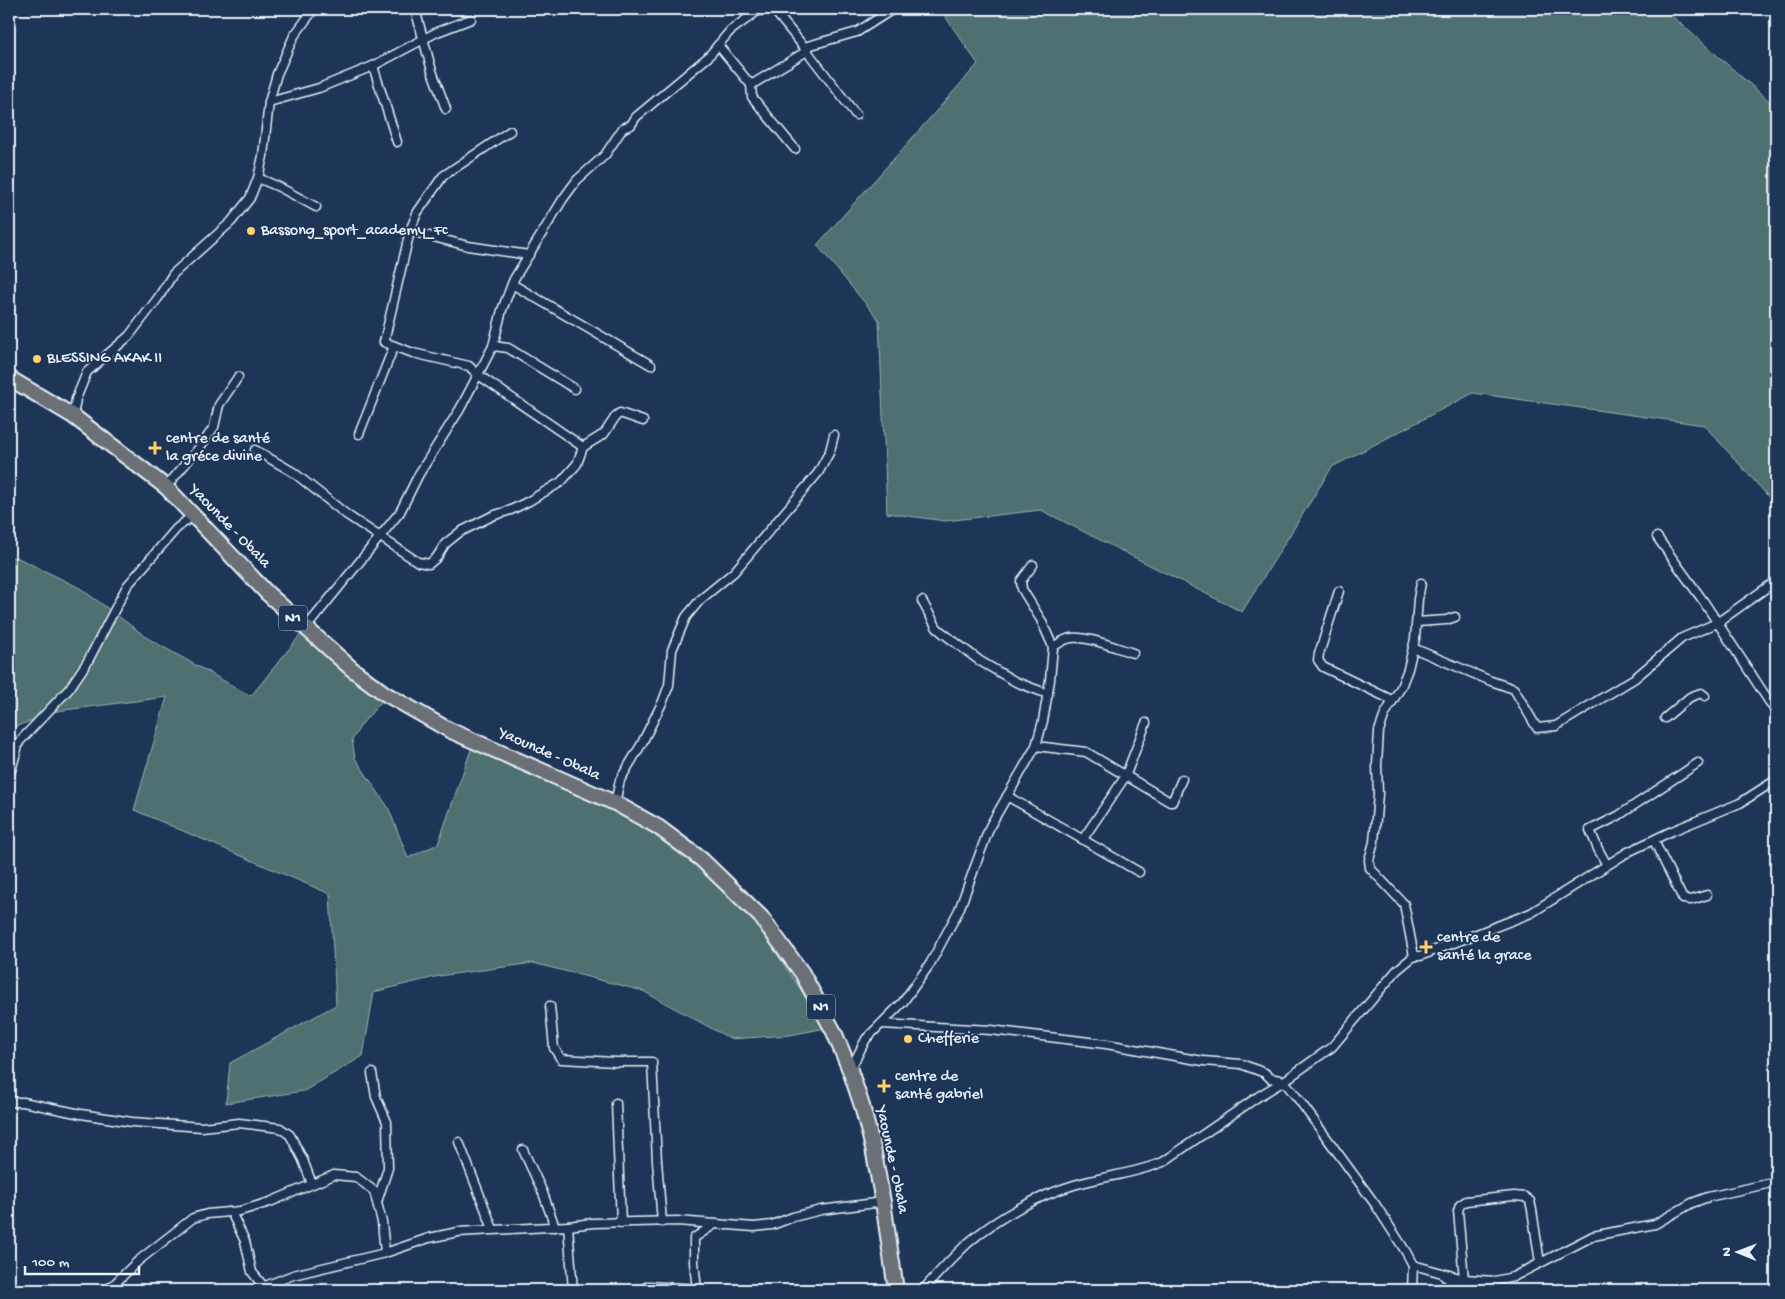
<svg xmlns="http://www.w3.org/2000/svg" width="1785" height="1299" viewBox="0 0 1785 1299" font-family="'Gochi Hand',sans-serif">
	<rect width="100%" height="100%" fill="#1d3557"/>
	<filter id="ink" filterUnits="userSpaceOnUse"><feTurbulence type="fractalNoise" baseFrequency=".02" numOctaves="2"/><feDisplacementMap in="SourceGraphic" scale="10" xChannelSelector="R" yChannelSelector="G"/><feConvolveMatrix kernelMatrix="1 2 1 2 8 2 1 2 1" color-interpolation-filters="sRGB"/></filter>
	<g filter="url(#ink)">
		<!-- green -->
		<g fill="#50706f" stroke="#9cb0b4">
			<path d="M940,9H1664L1776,107V505L1704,425L1473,393L1332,467L1242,612L1041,510L945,521L887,513L879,320L817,245L978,64Z"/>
			<path d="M16,557L80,588L149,639L251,696L305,629L388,694L361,725L352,740L355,758L388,807L408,858L438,844L474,741L604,797L695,860L754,919L826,1028L790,1035L731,1039L643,991L533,963L439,976L374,992L363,1056L304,1091L226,1103L230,1063L336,1005L330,894L134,810L167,697L57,711L9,729V558Z"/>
		</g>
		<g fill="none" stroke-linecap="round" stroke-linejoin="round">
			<defs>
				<g id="street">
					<path d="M415,9L432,71L446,109"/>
					<path d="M773,9L804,47L857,32L893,9"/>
					<path d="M718,45L751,85L752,97L795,149"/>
					<path d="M804,47L856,115"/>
					<path d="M373,66L397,142"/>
					<path d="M751,85L807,51"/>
					<path d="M269,102L319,88L373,66L437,32L471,19"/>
					<path d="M510,131L443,176L417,213L410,231L384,342L413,353L469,366L477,374L583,447"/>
					<path d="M258,178L279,187L316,207"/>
					<path d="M410,231L468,246L529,255"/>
					<path d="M512,284L651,365"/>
					<path d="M493,346L508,348L575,389"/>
					<path d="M73,416L76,399L87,372L129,336L158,298L173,274L231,222L250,198L258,178L263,156L269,102L277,74L294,36L314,9"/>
					<path d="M359,434L394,346"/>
					<path d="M255,450L293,472L347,515L418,562L429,564L437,557L445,544L460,532L492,516L511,510L529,501L561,482L577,464L583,447L604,434L616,416L620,413L643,421"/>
					<path d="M166,487L203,443L214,427L219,405L238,377"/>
					<path d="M1657,537L1704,602L1776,712"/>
					<path d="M1339,591L1319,654L1318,660L1323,667L1392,700"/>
					<path d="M922,601L937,628L943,633L980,661L1016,682L1048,694"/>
					<path d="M1417,622L1446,620L1455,617"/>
					<path d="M305,629L400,512L419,474L460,409L493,346L502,310L514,279L563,199L577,180L605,155L623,128L631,125L636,117L708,57L730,31L756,12L764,9"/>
					<path d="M1053,647C1058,644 1064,639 1071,638C1089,636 1116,648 1133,653"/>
					<path d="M1413,648L1491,681L1514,689L1537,728L1556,726L1635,678L1682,638L1717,623L1776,581"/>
					<path d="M1665,718L1690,697L1701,693L1705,696"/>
					<path d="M1036,746L1086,752L1170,802H1172L1182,779"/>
					<path d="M9,778L19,742L69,689L88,661L127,586L176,529L192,516"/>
					<path d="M1007,796L1139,872"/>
					<path d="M615,803L620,780L641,745L663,701L669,685L672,650L686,617L700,600L734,572L818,473L830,451L834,435"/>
					<path d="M1083,839L1125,777L1146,723"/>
					<path d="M1654,841L1683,899L1691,900L1707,895"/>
					<path d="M1607,865L1598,849L1590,830L1618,816L1698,763"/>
					<path d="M1414,956L1404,904L1370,868L1369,860L1374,842L1378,794L1377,765L1379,731L1385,714L1401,687L1408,669L1415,639L1418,599L1421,583"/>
					<path d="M550,1006L554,1048L561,1059L615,1062H652L657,1161L662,1222"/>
					<path d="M881,1024L991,1030L1106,1044L1203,1061L1241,1064L1265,1073L1270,1078L1284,1081L1299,1100L1375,1204L1406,1252L1413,1265L1412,1290"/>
					<path d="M850,1070L866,1039L903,1002L930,964L959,910L990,826L1036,746L1043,721L1050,680L1053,647L1041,620L1022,589L1021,581L1033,565"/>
					<path d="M372,1073L376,1097L387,1122L388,1168L377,1202"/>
					<path d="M9,1102H23L81,1114L132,1122L202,1127L239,1123L280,1128L290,1135L303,1160L312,1184"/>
					<path d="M616,1103L621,1223"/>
					<path d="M459,1142L493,1229"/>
					<path d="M523,1150L543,1193L555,1227"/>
					<path d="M231,1212L245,1241L252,1272L264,1287"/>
					<path d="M568,1226L573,1290"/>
					<path d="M1413,1265L1464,1279L1495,1281L1513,1277L1593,1236L1655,1224L1692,1203L1708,1197L1776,1182"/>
					<path d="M1444,1276L1465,1290"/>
					<path d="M1464,1279L1458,1211L1460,1205L1466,1201L1514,1196L1525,1197L1530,1201L1532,1210L1540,1263"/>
					<path d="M108,1290L138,1261L193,1218L207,1214L240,1211L270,1202L334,1175L356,1177L374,1191L382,1222L385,1253"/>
					<path d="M255,1290L293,1275L385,1253L429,1238L458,1232L568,1226L593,1223L677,1221L754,1227L772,1225L793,1217L821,1210L883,1202"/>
					<path d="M641,1290L648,1286L698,1289"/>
					<path d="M697,1290L694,1262V1238L715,1224"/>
					<path d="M923,1290C937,1274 952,1258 968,1243C997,1218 1037,1196 1074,1185C1104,1176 1135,1174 1163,1162L1259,1096L1284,1081L1332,1047L1397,970L1414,956H1420L1531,913L1628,852L1672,831L1740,803L1776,780"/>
				</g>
				<path id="highway" d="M9,378L73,416L166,487L267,593L352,669L384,693L449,730L615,803L658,827L701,859L761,917L802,973L834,1032L850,1070L862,1106L873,1148L883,1202L896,1290"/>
			</defs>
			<!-- street casing -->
			<use href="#street" stroke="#e8f1f8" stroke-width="11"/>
			<!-- highway casing -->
			<use href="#highway" stroke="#e8f1f8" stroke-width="18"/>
			<!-- street -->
			<use href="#street" stroke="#1d3557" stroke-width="8"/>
			<!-- highway -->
			<use href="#highway" stroke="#6b6f75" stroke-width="14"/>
		</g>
	</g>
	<!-- markers -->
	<g fill="#ffd166" stroke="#1d3557" stroke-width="2">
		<circle cx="251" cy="231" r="5"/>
		<circle cx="37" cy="359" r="5"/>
		<path d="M152.5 440.5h5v5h5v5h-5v5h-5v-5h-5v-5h5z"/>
		<path d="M1423.5 939.5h5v5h5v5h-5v5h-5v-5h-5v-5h5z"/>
		<circle cx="908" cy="1039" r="5"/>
		<path d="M881.5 1078.5h5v5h5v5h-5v5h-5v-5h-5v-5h5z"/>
	</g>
	<g text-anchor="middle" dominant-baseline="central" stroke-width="4" stroke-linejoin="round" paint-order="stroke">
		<!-- shield labels -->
		<g fill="#1d3557" stroke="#abb9c8" stroke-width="1">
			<rect x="279" y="605.5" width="28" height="25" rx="4"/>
			<rect x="807" y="994.5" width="28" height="25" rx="4"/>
		</g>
		<g font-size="15" font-weight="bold" fill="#e8f1f8">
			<text x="293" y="618">N1</text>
			<text x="821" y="1007">N1</text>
		</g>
		<!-- poi labels -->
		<g font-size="16" fill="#e8f1f8" stroke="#1d3557" text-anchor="start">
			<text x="261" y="231">Bassong_sport_academy_Fc</text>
			<text x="47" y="359">BLESSING AKAK II</text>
			<text x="166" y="439">centre de santé<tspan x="166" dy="18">la gréce divine</tspan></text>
			<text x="1437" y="938">centre de<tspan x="1437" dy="18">santé la grace</tspan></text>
			<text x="918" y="1039">Chefferie</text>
			<text x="895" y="1077">centre de<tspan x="895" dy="18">santé gabriel</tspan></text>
		</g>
		<!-- street labels -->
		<g font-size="16" fill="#e8f1f8" stroke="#1d3557">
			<text transform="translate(229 527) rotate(46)">Yaounde - Obala</text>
			<text transform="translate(549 755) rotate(24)">Yaounde - Obala</text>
			<text transform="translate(891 1160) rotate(78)">Yaounde - Obala</text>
		</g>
	</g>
	<!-- margin -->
	<rect width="1785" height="1299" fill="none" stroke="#1d3557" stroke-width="30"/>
	<rect x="15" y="15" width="1755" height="1269" fill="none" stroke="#e8f1f8" stroke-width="2" filter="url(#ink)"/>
	<!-- north arrow -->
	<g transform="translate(1738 1252) rotate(271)" stroke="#1d3557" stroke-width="4" paint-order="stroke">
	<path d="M0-4L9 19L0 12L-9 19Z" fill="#e8f1f8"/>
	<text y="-8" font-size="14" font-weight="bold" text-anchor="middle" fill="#e8f1f8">N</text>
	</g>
	<!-- scale -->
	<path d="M25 1266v8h114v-8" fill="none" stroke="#e8f1f8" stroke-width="2.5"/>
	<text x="32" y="1266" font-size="15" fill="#e8f1f8" stroke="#1d3557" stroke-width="4" paint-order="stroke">100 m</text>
</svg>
